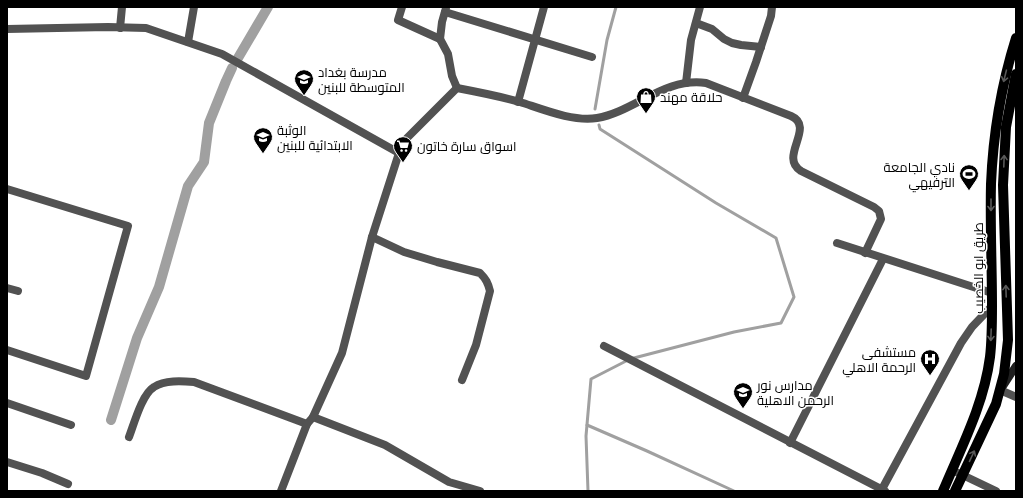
<svg xmlns="http://www.w3.org/2000/svg" width="1023" height="498" viewBox="0 0 1023 498" font-family="Lato,Cairo,sans-serif">
	<rect width="100%" height="100%" fill="#fff"/>
	<g fill="none" stroke-linecap="round" stroke-linejoin="round">
		<!-- stream -->
		<g stroke="#a0a0a0" stroke-width="3">
			<path d="M595,109L607,40L616,7"/>
			<path d="M587,425L647,451L734,491"/>
			<path d="M588,491L586,436L591,379L630,359L734,332L781,323L794,297L776,238L716,203L600,129L599,125"/>
		</g>
		<!-- canal -->
		<g stroke="#a0a0a0" stroke-width="10">
			<path d="M238,58L268,7"/>
			<path d="M111,420L137,338L159,287L188,186L204,162L209,123L226,81L232,68"/>
		</g>
		<!-- street -->
		<g stroke="#525252" stroke-width="8">
			<path d="M402,7L398,20L440,39"/>
			<path d="M446,8L442,22L440,39L448,54L452,76L457,88"/>
			<path d="M445,12L592,57"/>
			<path d="M696,23L712,29L724,39L732,43L741,45L761,47"/>
			<path d="M120,28L122,7"/>
			<path d="M7,29L108,27L146,28L222,54L399,153"/>
			<path d="M188,42L194,7"/>
			<path d="M686,83L691,40L700,7"/>
			<path d="M743,98L756,62L771,16L772,7"/>
			<path d="M518,102L544,7"/>
			<path d="M7,189L128,226L86,376L7,350"/>
			<path d="M372,237L404,252L437,262L480,273C486,279 488,283 490,291L476,345L462,380"/>
			<path d="M837,243L992,293"/>
			<path d="M7,288L18,291"/>
			<path d="M604,346L885,491"/>
			<path d="M1000,390L1016,397"/>
			<path d="M7,403L71,425"/>
			<path d="M313,417L385,445L449,482L480,491"/>
			<path d="M129,437C134,424 142,394 154,387C165,380 181,381 194,382L307,424"/>
			<path d="M790,443L883,259"/>
			<path d="M7,462L42,473L68,484"/>
			<path d="M952,470L996,491"/>
			<path d="M281,491L307,424L313,417L342,353L372,237L399,153L407,138L457,88C478,92 499,96 520,102C542,109 573,122 597,118C634,112 664,77 706,83L791,116C816,127 778,157 801,171L874,207L879,211L881,219L865,253"/>
			<path d="M881,491L961,343L972,327L992,306"/>
		</g>
		<!-- secondary -->
		<path stroke="#1f1f1f" stroke-width="8" d="M1003,386L1016,366"/>
		<!-- primary -->
		<g stroke="#000" stroke-width="10">
			<path d="M943,491C961,448 984,404 990,357C992,340 992,323 992,306C992,265 990,225 991,184C993,135 1001,86 1016,38"/>
			<path d="M955,491L996,404L1004,374L1008,340L1003,185L1006,127L1016,74"/>
		</g>
	</g>
	<!-- one-way arrows -->
	<defs><path id="oneway-shaft" d="M-6 0H5M1.5-3L5.5 0L1.5 3" fill="none" stroke-width="1.6" stroke-linecap="round" stroke-linejoin="round"/></defs>
	<g stroke="#595959">
		<use href="#oneway-shaft" transform="translate(1005 76) rotate(104)"/>
		<use href="#oneway-shaft" transform="translate(1004 161) rotate(-88)"/>
		<use href="#oneway-shaft" transform="translate(991 205) rotate(90)"/>
		<use href="#oneway-shaft" transform="translate(1006 291) rotate(-92)"/>
		<use href="#oneway-shaft" transform="translate(991 335) rotate(92)"/>
		<use href="#oneway-shaft" transform="translate(972 456) rotate(-65)"/>
	</g>
	<!-- icons -->
	<defs>
		<symbol id="school-pin" viewBox="-11 -11 22 30"><path d="M0 17L-7.5 6A9.5 9.5 0 1 1 7.5 6Z" fill="#000" stroke="#fff"/><path d="M0-5L7-2L0 1L-7-2ZM-4 1L0 2.5L4 1V4Q0 6-4 4Z" fill="#fff"/></symbol>
		<symbol id="shop-pin" viewBox="-11 -11 22 30"><path d="M0 17L-7.5 6A9.5 9.5 0 1 1 7.5 6Z" fill="#000" stroke="#fff"/><path d="M-5-2.5h2.3a2.7 3.5 0 0 1 5.4 0H5L5.5 6h-11ZM-1.5-2.5h3a1.5 2.3 0 0 0-3 0Z" fill="#fff"/></symbol>
		<symbol id="supermarket-pin" viewBox="-11 -11 22 30"><path d="M0 17L-7.5 6A9.5 9.5 0 1 1 7.5 6Z" fill="#000" stroke="#fff"/><path d="M-6-5.5h2.5l.6 2H6L4.5 2H-2.5L-4.4-4H-6ZM-1.5 3.2a1.3 1.3 0 1 0 .1 0ZM3 3.2a1.3 1.3 0 1 0 .1 0Z" fill="#fff"/></symbol>
		<symbol id="stadium-pin" viewBox="-11 -11 22 30"><path d="M0 17L-7.5 6A9.5 9.5 0 1 1 7.5 6Z" fill="#000" stroke="#fff"/><path d="M0-5a6.5 5 0 1 0 0 10a6.5 5 0 1 0 0-10ZM-3.5-1.8h7v3.6h-7Z" fill="#fff"/></symbol>
		<symbol id="hospital-pin" viewBox="-11 -11 22 30"><path d="M0 17L-7.5 6A9.5 9.5 0 1 1 7.5 6Z" fill="#000" stroke="#fff"/><path d="M-5-5h3v3.5h4V-5h3V5h-3V1.5h-4V5h-3Z" fill="#fff"/></symbol>
	</defs>
	<g fill-rule="evenodd">
		<use href="#school-pin" x="293" y="68" width="22" height="30"/>
		<use href="#shop-pin" x="635" y="86" width="22" height="30"/>
		<use href="#school-pin" x="252" y="126" width="22" height="30"/>
		<use href="#supermarket-pin" x="392" y="135" width="22" height="30"/>
		<use href="#stadium-pin" x="958" y="163" width="22" height="30"/>
		<use href="#hospital-pin" x="919" y="348" width="22" height="30"/>
		<use href="#school-pin" x="732" y="381" width="22" height="30"/>
	</g>
	<g text-anchor="middle" dominant-baseline="central" stroke-width="3" stroke-linejoin="round" paint-order="stroke">
		<!-- poi labels -->
		<g font-size="13" fill="#000" stroke="#fff" text-anchor="start">
			<text x="318" y="72">مدرسة بغداد<tspan x="318" dy="15">المتوسطة للبنين</tspan></text>
			<text x="660" y="97">حلاقة مهند</text>
			<text x="277" y="130">الوثبة<tspan x="277" dy="15">الابتدائية للبنين</tspan></text>
			<text x="417" y="146">اسواق سارة خاتون</text>
			<text x="955" y="167" text-anchor="end">نادي الجامعة<tspan x="955" dy="15">الترفيهي</tspan></text>
			<text x="916" y="352" text-anchor="end">مستشفى<tspan x="916" dy="15">الرحمة الاهلي</tspan></text>
			<text x="757" y="385">مدارس نور<tspan x="757" dy="15">الرحمن الاهلية</tspan></text>
		</g>
		<!-- street labels -->
		<g font-size="13" fill="#000" stroke="#fff">
			<text transform="translate(978 268) rotate(-90)">طريق ابو الخصيب</text>
		</g>
	</g>
	<!-- border -->
	<rect width="1023" height="498" fill="none" stroke="#000000" stroke-width="16"/>
</svg>
